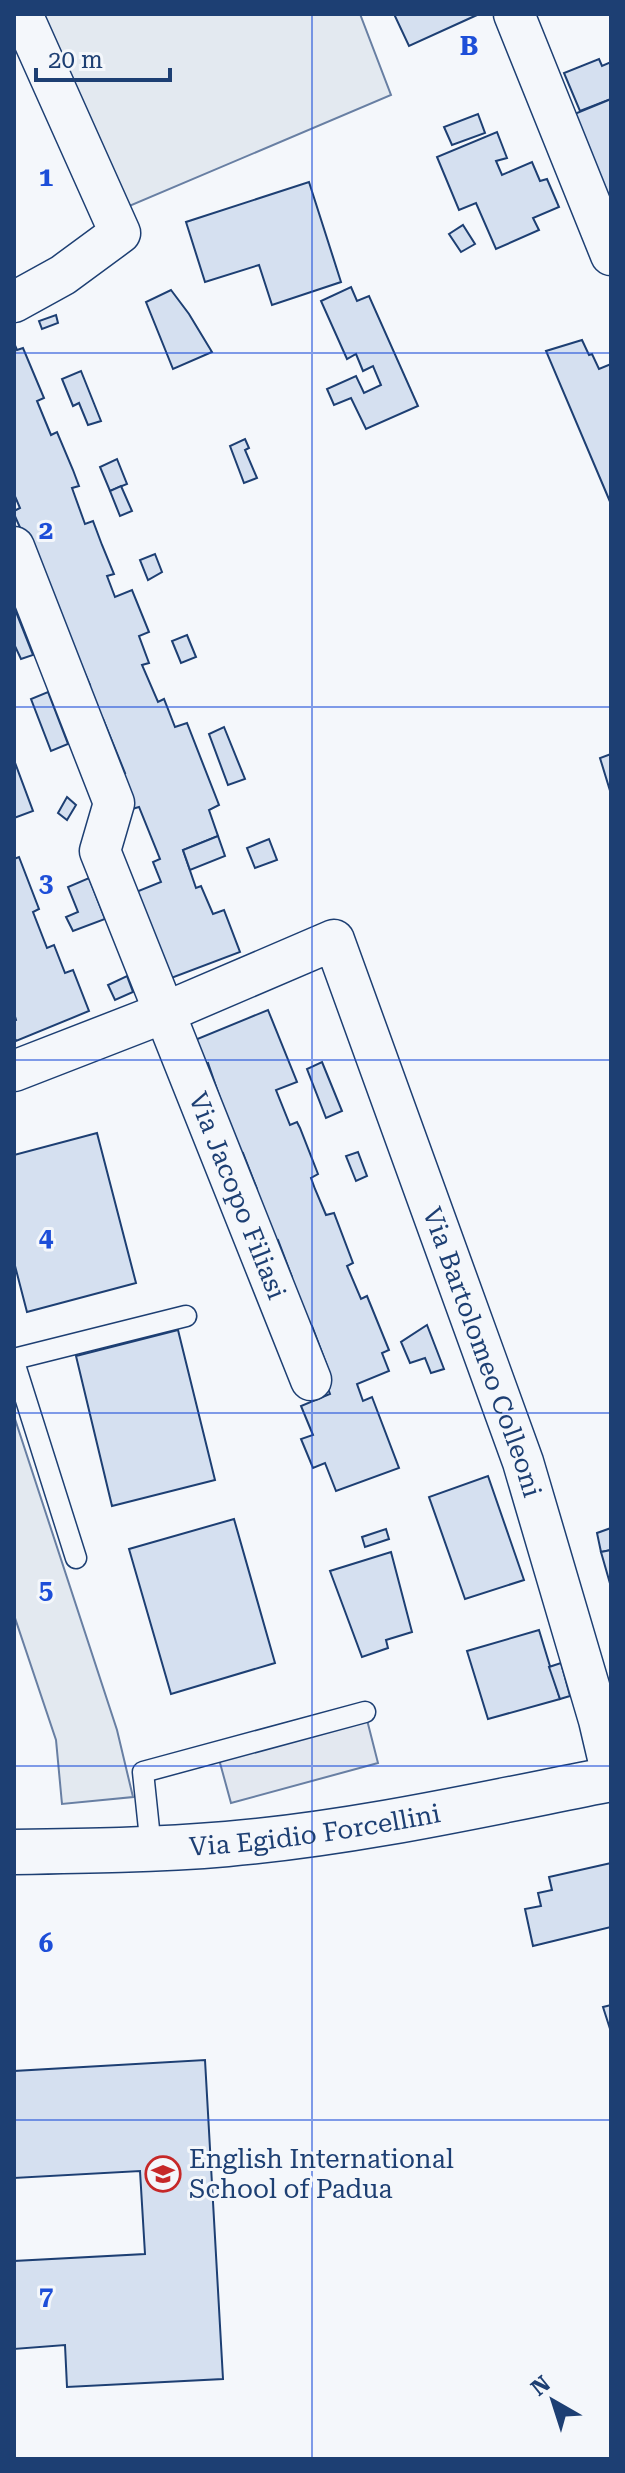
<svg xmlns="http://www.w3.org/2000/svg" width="625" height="2473" viewBox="0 0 625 2473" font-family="'Roboto Serif',serif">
	<rect width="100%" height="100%" fill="#f4f7fb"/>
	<!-- green -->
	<g fill="#e3e9f0" stroke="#687fa3" stroke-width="2">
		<path d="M43,14H360L391,95L127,207Z"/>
		<path d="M14,1416L117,1730L133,1797L62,1804L56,1740L14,1615Z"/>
	</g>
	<!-- parking -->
	<path fill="#e3e8f0" stroke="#687fa3" stroke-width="2" d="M365,1712L378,1763L231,1803L217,1752Z"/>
	<!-- building -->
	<g fill="#d5e0f0" stroke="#1d3f73" stroke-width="2">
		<path d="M394,14H477V15L409,46Z"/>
		<path d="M599,59L602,66L611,62V99L580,111L564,73Z"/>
		<path d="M611,99V195L606,197L572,115Z"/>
		<path d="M478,114L485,133L452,145L444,127Z"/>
		<path d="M497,132L507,158L496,161L502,175L532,162L540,181L547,179L559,207L533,218L539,230L496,249L476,203L459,210L437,157Z"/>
		<path d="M309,182L341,282L272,305L259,265L205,282L186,222Z"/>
		<path d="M463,225L475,244L461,252L449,234Z"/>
		<path d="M351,287L357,301L369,296L418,406L366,429L351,398L334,405L327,389L356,376L364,393L381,385L373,366L363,371L356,354L347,359L321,301Z"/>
		<path d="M171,290L189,314L212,352L173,369L146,302Z"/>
		<path d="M56,315L58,323L42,329L39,321Z"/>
		<path d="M582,340L589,355L592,354L599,369L611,364V504L546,351Z"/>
		<path d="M14,343L17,350L23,348L44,398L37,401L51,435L57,432L73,470L79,486L72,488L85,524L93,521L102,545L114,574L107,576L115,597L132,590L149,632L139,636L149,663L142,665L158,702L164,699L175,727L187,723L219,805L209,810L218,836L183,850L196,888L201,886L213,914L224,910L240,952L166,980L131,894L161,882L153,862L160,859L139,807L132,809L118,775L125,773L103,719L97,722L83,688L90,685L14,514V511L20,508L14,494Z"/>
		<path d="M81,371L101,421L88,425L79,403L73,406L62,379Z"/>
		<path d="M245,439L249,448L245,450L257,478L244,483L230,446Z"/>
		<path d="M117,459L127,484L110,491L100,467Z"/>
		<path d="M121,486L132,511L120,516L110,491Z"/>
		<path d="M155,554L162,572L148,580L140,560Z"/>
		<path d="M14,607L33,655L21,659L14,644Z"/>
		<path d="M187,635L196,657L181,663L172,641Z"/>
		<path d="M48,692L68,744L51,751L31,699Z"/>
		<path d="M224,727L245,779L228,785L209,734Z"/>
		<path d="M611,754V794L600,758Z"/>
		<path d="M14,760L33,811L14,818Z"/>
		<path d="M67,797L76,805L67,820L58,813Z"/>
		<path d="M218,836L225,856L190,870L183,850Z"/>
		<path d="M269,839L277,860L255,868L247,848Z"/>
		<path d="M19,857L39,909L33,912L47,948L54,945L65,973L73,970L89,1011L16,1041L14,1036V1021L16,1020L14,1013V859Z"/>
		<path d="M89,878L105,919L73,931L66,917L78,912L68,887Z"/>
		<path d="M127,976L133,992L115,1000L108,985Z"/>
		<path d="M268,1010L297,1082L276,1090L290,1125L297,1122L300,1128L318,1174L311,1178L315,1189L326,1215L334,1213L353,1263L347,1266L361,1299L367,1296L389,1350L382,1353L389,1371L357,1384L363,1401L372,1397L399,1468L336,1491L325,1463L313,1468L301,1439L313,1435L301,1406L330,1394L321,1369L327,1366L312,1326L305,1328L286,1279L292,1277L278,1240L273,1242L251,1191L257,1189L243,1153L236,1156L216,1103L221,1101L208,1063L200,1066L190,1042Z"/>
		<path d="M322,1062L342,1111L326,1118L307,1069Z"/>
		<path d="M97,1133L136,1283L27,1312L14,1262V1155Z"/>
		<path d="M358,1152L367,1176L356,1181L346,1156Z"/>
		<path d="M427,1325L444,1369L431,1373L425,1358L410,1363L401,1342Z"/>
		<path d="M178,1330L215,1480L112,1506L76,1356Z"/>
		<path d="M488,1476L524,1580L465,1599L429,1497Z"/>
		<path d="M234,1519L275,1663L171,1694L129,1549Z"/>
		<path d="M611,1528V1550L601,1552L597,1533Z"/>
		<path d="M386,1529L389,1539L365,1547L362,1537Z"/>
		<path d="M611,1550V1587L601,1552Z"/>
		<path d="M391,1552L412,1632L386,1640L388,1648L362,1657L330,1571Z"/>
		<path d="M539,1630L560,1699L488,1719L467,1651Z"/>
		<path d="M561,1663L570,1696L560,1699L549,1667Z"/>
		<path d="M611,1863V1927L533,1946L525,1909L541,1906L538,1893L552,1890L549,1877Z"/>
		<path d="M611,2005V2032L603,2007Z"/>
		<path d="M205,2060L223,2379L67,2387L65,2345L14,2349V2261L145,2254L140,2171L14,2178V2071Z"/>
	</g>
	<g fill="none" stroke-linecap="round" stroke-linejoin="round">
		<defs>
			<g id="lane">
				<path d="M14,1359L186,1316"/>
				<path d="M14,1362L76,1558"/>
				<path d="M151,1848L143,1772L365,1712"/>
			</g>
			<g id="street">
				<path d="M514,14L611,255"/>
				<path d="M14,302L63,275L120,233L22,14"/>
				<path id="s1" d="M14,547L114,803L100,851L311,1380"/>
				<path id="s2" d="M14,1071L166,1012L334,940L523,1462L599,1720L611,1771"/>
			</g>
			<g id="secondary">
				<path id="s3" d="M14,1852C85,1851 156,1850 227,1844C356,1833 484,1804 611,1779"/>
			</g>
		</defs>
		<!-- lane casing -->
		<use href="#lane" stroke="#1d3f73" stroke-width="23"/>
		<!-- street casing -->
		<use href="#street" stroke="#1d3f73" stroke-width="43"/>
		<!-- secondary casing -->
		<use href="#secondary" stroke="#1d3f73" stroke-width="47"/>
		<!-- lane -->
		<use href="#lane" stroke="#f4f7fb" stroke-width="20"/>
		<!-- street -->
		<use href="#street" stroke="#f4f7fb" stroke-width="40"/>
		<!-- secondary -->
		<use href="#secondary" stroke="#f4f7fb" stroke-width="44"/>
	</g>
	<!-- grid -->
	<path fill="none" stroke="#1d4ed8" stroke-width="2" stroke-opacity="0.55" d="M312,14V2459M14,353H611M14,707H611M14,1060H611M14,1413H611M14,1766H611M14,2120H611"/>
	<!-- icons -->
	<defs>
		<symbol id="school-ring" viewBox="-11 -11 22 22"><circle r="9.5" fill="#f4f7fb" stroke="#c62828" stroke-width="1.5"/><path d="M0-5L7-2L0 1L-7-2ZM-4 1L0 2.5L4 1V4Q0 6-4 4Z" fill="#c62828"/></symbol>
	</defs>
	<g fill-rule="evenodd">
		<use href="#school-ring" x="143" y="2154" width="40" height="40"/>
	</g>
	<g text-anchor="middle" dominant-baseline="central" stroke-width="6" stroke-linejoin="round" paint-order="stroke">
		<!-- street labels -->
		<g font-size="26" fill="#1d3f73" stroke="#f4f7fb">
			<text stroke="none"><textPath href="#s1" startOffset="696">Via Jacopo Filiasi</textPath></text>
			<text stroke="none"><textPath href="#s2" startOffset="784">Via Bartolomeo Colleoni</textPath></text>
			<text stroke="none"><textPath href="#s3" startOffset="302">Via Egidio Forcellini</textPath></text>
		</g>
		<!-- poi labels -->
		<g font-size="26" fill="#1d3f73" stroke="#f4f7fb" text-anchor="start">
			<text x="189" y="2159">English International<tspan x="189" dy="30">School of Padua</tspan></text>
		</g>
	</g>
	<g font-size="26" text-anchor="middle" font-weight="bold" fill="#1d4ed8" stroke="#f4f7fb" stroke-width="6" stroke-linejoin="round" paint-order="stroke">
		<text x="469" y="55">B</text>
		<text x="46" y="186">1</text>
		<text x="46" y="539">2</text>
		<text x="46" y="892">3</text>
		<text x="46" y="1246">4</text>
		<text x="46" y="1599">5</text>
		<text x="46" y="1952">6</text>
		<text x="46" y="2305">7</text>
	</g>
	<!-- border -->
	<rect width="625" height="2473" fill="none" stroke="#1d3f73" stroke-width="32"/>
	<!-- north arrow -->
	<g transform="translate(553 2401) rotate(321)" stroke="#f4f7fb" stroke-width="6" paint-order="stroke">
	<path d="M0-6L14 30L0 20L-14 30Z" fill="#1d3f73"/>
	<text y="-12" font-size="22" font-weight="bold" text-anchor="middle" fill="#1d3f73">N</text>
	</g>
	<!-- scale -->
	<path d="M36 68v12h134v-12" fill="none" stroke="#1d3f73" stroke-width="4"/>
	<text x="48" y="68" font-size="24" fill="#1d3f73" stroke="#f4f7fb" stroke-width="6" paint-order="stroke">20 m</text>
</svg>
